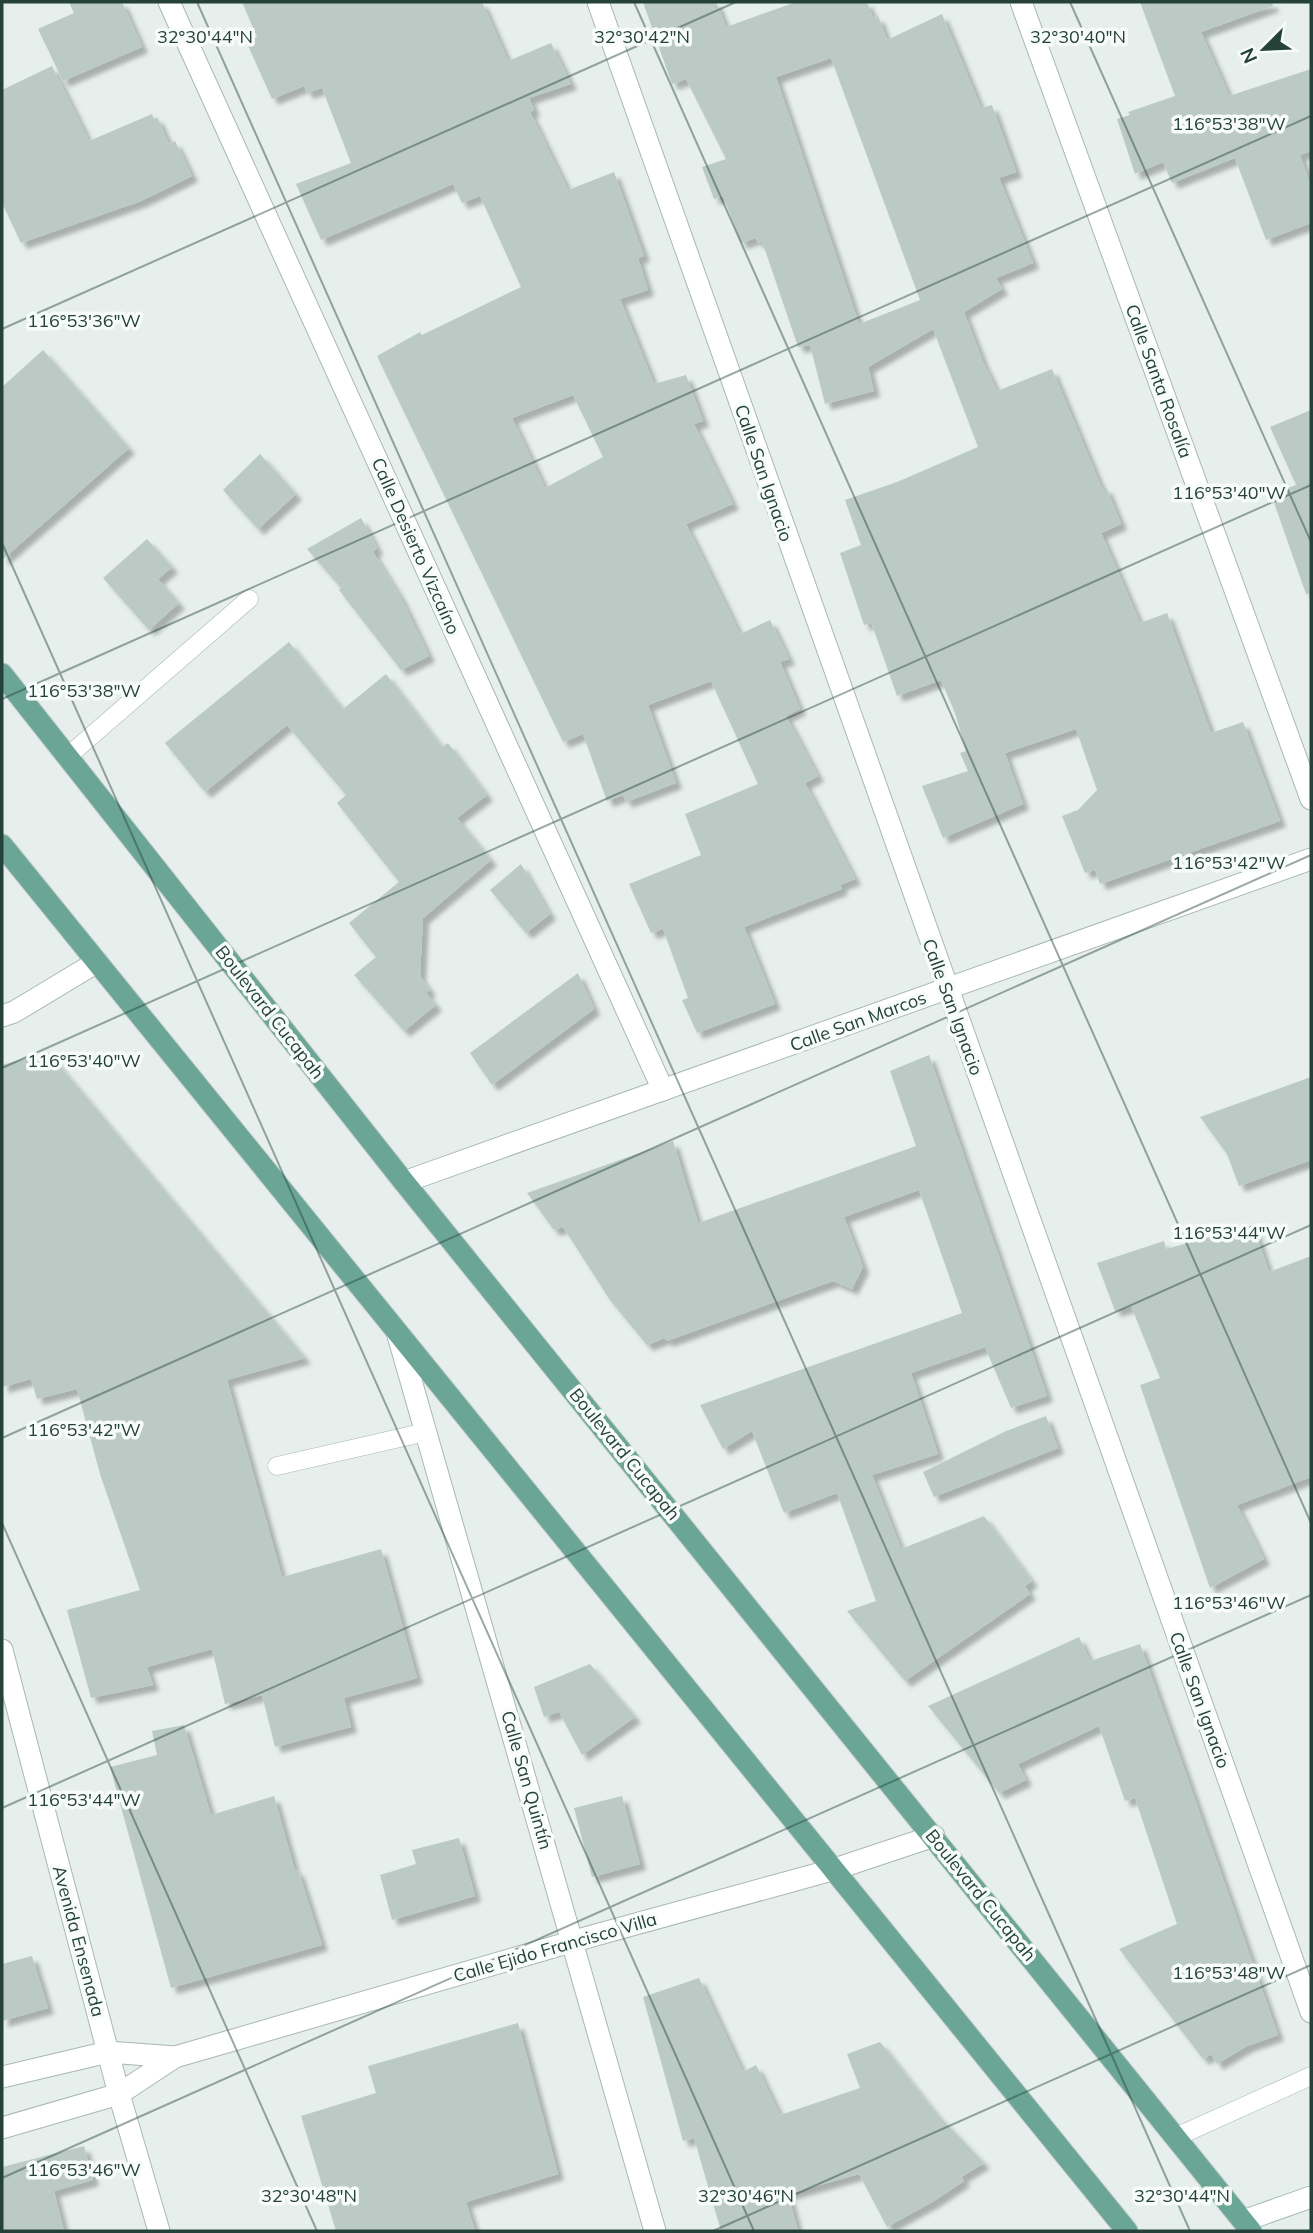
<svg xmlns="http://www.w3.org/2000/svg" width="1313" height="2233" viewBox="0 0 1313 2233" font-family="Mulish,sans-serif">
	<defs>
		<filter id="shadow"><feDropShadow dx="6" dy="6" stdDeviation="2" flood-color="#0004"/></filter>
	</defs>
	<rect width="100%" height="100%" fill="#e6efeb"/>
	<!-- building -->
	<g fill="#bbcac4" fill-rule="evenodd" filter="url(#shadow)">
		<path d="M69,2H122L142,47L63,81L38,29L74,13Z"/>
		<path d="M242,2H482L508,61L551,43L571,84L529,98L534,110L530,112L568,190L614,172L644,256L638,258L648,290L620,299L654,384L686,375L703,421L694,424L733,504L686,524L740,634L770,620L789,659L780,662L800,709L786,716L818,776L805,783L855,879L840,885L842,889L744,927L775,1004L697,1033L682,1000L688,998L663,929L651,933L629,884L701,855L685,814L758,784L711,681L648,705L676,783L626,802L623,795L607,801L583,734L563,742L377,356L420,332L422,335L521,287L480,196L462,203L453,184L321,240L296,184L351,163L322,88L307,93L304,86L272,99L246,41L257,37ZM573,395L603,457L545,488L512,418Z"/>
		<path d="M643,2H716L726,27L796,2H867L873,18L878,16L887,40L942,14L981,108L992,105L1016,172L999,178L1033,263L996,278L1002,289L964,312L983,362L997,391L1052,369L1102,489L1106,487L1121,524L1101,533L1140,623L1167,613L1211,733L1243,722L1280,821L1100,884L1095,870L1085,873L1062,816L1078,810L1097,790L1076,729L1005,753L1023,804L943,838L922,786L968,771L960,753L966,751L955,713L941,680L897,696L871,622L864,625L840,553L861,545L845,500L897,482L978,447L962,405L933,329L868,367L874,391L825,404L810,345L798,347L762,241L758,243L756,238L741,243L723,196L714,199L702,167L726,159L686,79L672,84ZM831,58L920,300L859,324L776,77Z"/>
		<path d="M1140,2H1272L1273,6L1201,32L1229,96L1311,69V151L1300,155L1311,187V223L1266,240L1235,158L1172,183L1163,162L1135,174L1117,119L1130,115L1128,112L1175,96Z"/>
		<path d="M52,66L89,141L152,114L154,119L157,117L169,144L175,141L192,176L141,201L21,243L2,203V90Z"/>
		<path d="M43,350L129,448L2,560V387Z"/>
		<path d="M1311,410V593L1306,594L1271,494L1296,485L1270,427Z"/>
		<path d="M260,454L296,494L258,529L223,490Z"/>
		<path d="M361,518L377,548L373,552L400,596L429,656L401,670L339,590L341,588L307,549Z"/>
		<path d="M147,539L172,567L158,579L179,603L149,630L103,578Z"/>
		<path d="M289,642L343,709L386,674L442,747L448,743L487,795L457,818L491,860L423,918L420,976L430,990L426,993L436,1005L404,1031L354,975L376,957L349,923L399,882L337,803L346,795L287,725L205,792L165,743Z"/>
		<path d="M521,864L550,914L526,933L490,890Z"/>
		<path d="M578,973L594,1009L492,1085L470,1053Z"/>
		<path d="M48,1052L305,1358L227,1380L282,1577L381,1549L417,1678L344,1698L351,1727L275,1747L262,1695L225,1704L212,1649L147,1667L153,1685L91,1698L67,1610L140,1590L100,1474L77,1389L37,1399L31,1379L2,1387V1065Z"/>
		<path d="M929,1055L1047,1396L1011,1408L985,1347L911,1373L938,1454L872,1475L901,1549L984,1516L1032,1581L1025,1586L1030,1594L905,1681L847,1611L876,1601L837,1493L784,1513L752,1431L723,1449L700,1405L962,1313L919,1190L844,1217L863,1267L852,1289L833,1281L667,1341L665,1338L647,1345L610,1300L563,1227L554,1230L527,1193L673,1141L698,1223L916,1146L890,1071Z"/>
		<path d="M1311,1077V1160L1239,1186L1227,1154L1200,1117Z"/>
		<path d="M1253,1225L1269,1272L1311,1256V1477L1237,1505L1264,1559L1210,1588L1140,1385L1160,1378L1131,1306L1115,1311L1097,1263L1164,1241L1166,1249Z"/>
		<path d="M1046,1416L1058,1448L934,1497L923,1472L1006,1431Z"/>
		<path d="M1079,1637L1090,1661L1140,1644L1278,2035L1247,2046L1217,2064L1211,2054L1203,2059L1119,1949L1177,1924L1135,1798L1125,1801L1099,1726L1018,1764L1026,1780L999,1793L928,1706Z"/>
		<path d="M590,1664L635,1717L582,1755L559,1712L544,1717L534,1687Z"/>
		<path d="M184,1725L211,1815L274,1796L295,1871L298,1870L322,1945L171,1988L110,1767L157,1755L152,1731Z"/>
		<path d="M622,1796L640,1864L592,1877L574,1808Z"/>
		<path d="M459,1838L475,1896L392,1920L380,1875L416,1864L412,1850Z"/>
		<path d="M32,1956L48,2008L2,2021V1964Z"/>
		<path d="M699,1978L743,2072L756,2065L780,2115L860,2088L847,2054L880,2042L935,2112L984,2163L961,2177L964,2181L934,2201L887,2227L859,2174L788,2194L798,2231H721L694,2138L683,2141L643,1997Z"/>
		<path d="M518,2023L558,2174L466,2202L475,2231H336L301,2116L376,2093L368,2066Z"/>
		<path d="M84,2146L93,2180L54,2191L64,2231H2V2167Z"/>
	</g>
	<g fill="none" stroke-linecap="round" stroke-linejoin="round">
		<defs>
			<g id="service">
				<path d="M67,757L249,599"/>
				<path d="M277,1466L426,1432"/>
				<path d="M1176,2137L1311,2076"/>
			</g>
			<g id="minor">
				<path d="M169,2L663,1090"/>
				<path d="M598,2L1311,2012"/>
				<path d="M1021,2L1311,799"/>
				<path d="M2,1016L14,1012L97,962"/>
				<path d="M404,1182L1311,859"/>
				<path d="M397,1332L655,2231"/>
			</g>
			<g id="tertiary">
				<path d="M2,1650L119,2094L159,2231"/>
				<path d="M2,2077L108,2052L175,2057"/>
				<path d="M2,2128L119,2094L175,2057L574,1941L832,1870L934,1836"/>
			</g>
			<path id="secondary" d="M1243,2221L1311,2197"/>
			<g id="primary">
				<path d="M2,674L404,1182L1251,2231"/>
				<path d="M2,845L1127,2231"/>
			</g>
		</defs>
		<!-- service casing -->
		<use href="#service" stroke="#a8b8b2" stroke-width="19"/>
		<!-- minor casing -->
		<use href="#minor" stroke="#a8b8b2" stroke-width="23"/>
		<!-- tertiary casing -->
		<use href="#tertiary" stroke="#a8b8b2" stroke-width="23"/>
		<!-- secondary casing -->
		<use href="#secondary" stroke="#a4bbb3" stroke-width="23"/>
		<!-- primary casing -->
		<use href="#primary" stroke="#c2cac8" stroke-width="23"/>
		<!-- service -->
		<use href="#service" stroke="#fff" stroke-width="18"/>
		<!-- minor -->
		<use href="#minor" stroke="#fff" stroke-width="21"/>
		<!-- tertiary -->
		<use href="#tertiary" stroke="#fff" stroke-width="21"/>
		<!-- secondary -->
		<use href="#secondary" stroke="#fff" stroke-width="21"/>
		<!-- primary -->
		<use href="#primary" stroke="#6aa596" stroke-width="21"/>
	</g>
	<!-- ticks -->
	<path fill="none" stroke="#24423a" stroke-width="2" stroke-opacity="0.45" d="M197,2L1190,2231M634,2L1311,1523M1070,2L1311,542M2,329L736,2M2,543L754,2231M2,699L1311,116M2,1068L1311,485M2,1438L1311,855M2,1523L317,2231M2,1808L1311,1225M2,2178L1311,1595M713,2231L1311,1965"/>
	<g text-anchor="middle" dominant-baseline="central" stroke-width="7" stroke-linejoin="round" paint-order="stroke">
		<!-- street labels -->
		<g font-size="18" fill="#24423a" stroke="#f7fbf9">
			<text transform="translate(1159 381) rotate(70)">Calle Santa Rosalía</text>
			<text transform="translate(764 473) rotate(71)">Calle San Ignacio</text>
			<text transform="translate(416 546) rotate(66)">Calle Desierto Vizcaíno</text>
			<text transform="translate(953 1007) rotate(70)">Calle San Ignacio</text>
			<text transform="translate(270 1012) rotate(52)">Boulevard Cucapah</text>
			<text transform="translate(858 1021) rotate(-20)">Calle San Marcos</text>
			<text transform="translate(625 1454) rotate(51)">Boulevard Cucapah</text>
			<text transform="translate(1200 1700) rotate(70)">Calle San Ignacio</text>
			<text transform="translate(527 1780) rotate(74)">Calle San Quintín</text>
			<text transform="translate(981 1895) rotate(51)">Boulevard Cucapah</text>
			<text transform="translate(79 1941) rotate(75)">Avenida Ensenada</text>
			<text transform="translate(555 1947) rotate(-16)">Calle Ejido Francisco Villa</text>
		</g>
	</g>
	<g font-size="18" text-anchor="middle" fill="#24423a" stroke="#f7fbf9" stroke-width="7" stroke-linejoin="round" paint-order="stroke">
		<text x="205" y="43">32°30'44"N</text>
		<text x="642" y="43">32°30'42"N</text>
		<text x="1078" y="43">32°30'40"N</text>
		<text x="1229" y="130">116°53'38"W</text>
		<text x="84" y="327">116°53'36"W</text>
		<text x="1229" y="499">116°53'40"W</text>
		<text x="84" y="697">116°53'38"W</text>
		<text x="1229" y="869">116°53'42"W</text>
		<text x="84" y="1067">116°53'40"W</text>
		<text x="1229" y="1239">116°53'44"W</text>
		<text x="84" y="1436">116°53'42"W</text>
		<text x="1229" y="1609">116°53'46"W</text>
		<text x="84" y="1806">116°53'44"W</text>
		<text x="1229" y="1979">116°53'48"W</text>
		<text x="84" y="2176">116°53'46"W</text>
		<text x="309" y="2202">32°30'48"N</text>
		<text x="746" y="2202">32°30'46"N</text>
		<text x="1182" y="2202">32°30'44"N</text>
	</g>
	<!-- border -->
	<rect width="1313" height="2233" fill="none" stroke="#24423a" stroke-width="7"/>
	<!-- north arrow -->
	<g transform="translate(1264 49) rotate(246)" stroke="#f7fbf9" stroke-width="5" paint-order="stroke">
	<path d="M0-5L12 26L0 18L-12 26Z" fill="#24423a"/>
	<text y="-10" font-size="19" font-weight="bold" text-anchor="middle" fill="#24423a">N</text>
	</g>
</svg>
